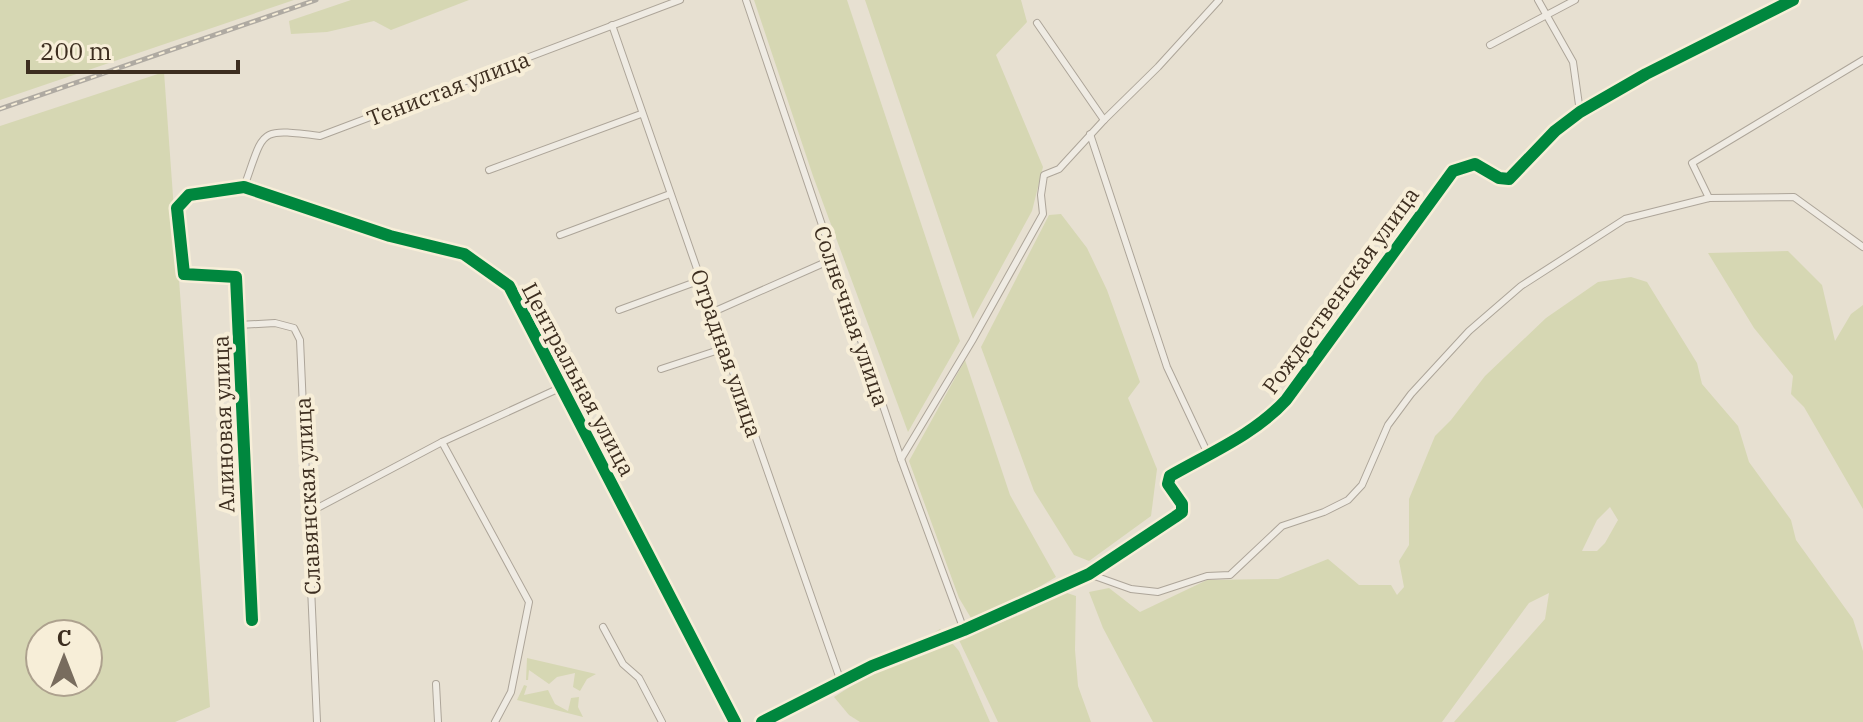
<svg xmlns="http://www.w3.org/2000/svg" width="1863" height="722" viewBox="0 0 1863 722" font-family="'IBM Plex Serif',serif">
	<rect width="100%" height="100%" fill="#e7e0d1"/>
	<!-- green -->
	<g fill="#d6d7b3" fill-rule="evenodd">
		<path d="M0,0H294L0,100Z"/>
		<path d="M351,0H469L391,30L374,21L327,32L291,34L289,21Z"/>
		<path d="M754,0H847L960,341L908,432L813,176Z"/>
		<path d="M865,0H1021L1027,22L996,55L1043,167L1032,211L973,319Z"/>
		<path d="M164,72L210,707L175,722H0V126ZM40,634H88V682H40Z"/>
		<path d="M1061,214L1087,248L1107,290L1140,382L1128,398L1157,469L1151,516L1089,561L1074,555L1034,491L981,347L1049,215Z"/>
		<path d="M1788,251L1822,285L1835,341L1851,314L1863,305V509L1804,407L1791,394L1793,376L1754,328L1708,253Z"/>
		<path d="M1631,277L1647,282L1697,363L1702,384L1738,426L1749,462L1791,520L1796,540L1853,619L1863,651V722H1454L1545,619L1549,593L1529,603L1442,722H1153L1103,628L1089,592L1109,588L1140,612L1207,580L1278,579L1328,559L1359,585H1391L1397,595L1404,587L1399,561L1409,545V499L1435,436L1451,420L1485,376L1546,318L1598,282ZM1610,507L1618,520L1605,543L1597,551H1582L1597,520Z"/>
		<path d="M965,360L1010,495L1056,577L1029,593L971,618L959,598L909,461Z"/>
		<path d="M1064,592L1076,596L1075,650L1078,686L1091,722H998L959,640C981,630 1002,622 1024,613C1039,607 1049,596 1064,592Z"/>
		<path d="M940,629L959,651L990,722H860L849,715L834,697Z"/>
		<path d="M527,658L596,674L587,679L580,691L573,687L575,673L557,677L549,684L529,670L528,680H526Z"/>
		<path d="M524,685L527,686L524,695L548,690L555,704L568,711L571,698L579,697L578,707L583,717L517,700Z"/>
	</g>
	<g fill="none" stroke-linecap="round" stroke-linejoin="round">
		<defs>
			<g id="street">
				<path d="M746,0L901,459L964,630"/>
				<path d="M1538,0L1573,62L1580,112"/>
				<path d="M1037,23L1104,120"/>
				<path d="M612,25L841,682"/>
				<path d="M1490,45L1575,0"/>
				<path d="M1090,134L1167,367L1208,454"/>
				<path d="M489,170L641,114"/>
				<path d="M244,187C265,129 257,128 320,136L680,0"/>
				<path d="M1709,198L1692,163L1863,60"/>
				<path d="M560,235L670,194"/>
				<path d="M619,310L701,280"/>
				<path d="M713,312L833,259"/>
				<path d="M239,325L275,323L294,328L300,340L317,722"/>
				<path d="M661,369L725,348"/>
				<path d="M442,442L529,602L511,692L495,722"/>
				<path d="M901,459L972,341L1043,214L1041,195L1044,175L1059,169L1104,120L1158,67L1219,0"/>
				<path d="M308,513L442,442L562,387"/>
				<path d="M1089,574L1131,589L1158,592L1207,576L1230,575L1282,526L1324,512L1348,500L1362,485L1388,425L1411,394L1469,331L1521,286L1625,219L1709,198L1794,197L1863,247"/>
				<path d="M252,620L236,277L184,274L177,208L189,195L244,187L390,236L464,254L509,286L735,722"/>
				<path d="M603,627L623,664L639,678L662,722"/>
				<path d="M436,684L438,722"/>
				<path d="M762,722L872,666L964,630L1089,574L1175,517L1182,512V504L1168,484L1170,476C1210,453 1255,434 1286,400L1453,171L1475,164L1499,178L1509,179L1555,131L1580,112L1646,74L1793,0"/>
			</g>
		</defs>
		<!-- street casing -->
		<use href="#street" stroke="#ada599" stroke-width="8"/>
		<!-- street -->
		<use href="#street" stroke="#efebe3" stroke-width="6"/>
		<defs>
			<path id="rail" d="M0,109L316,0"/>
		</defs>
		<!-- rail casing -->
		<use href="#rail" stroke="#afaaa2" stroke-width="5"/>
		<!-- rail -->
		<use href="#rail" stroke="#f7eed8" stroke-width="2" stroke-dasharray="6" stroke-linecap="butt"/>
		<defs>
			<g id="cycleway">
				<path d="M252,620L236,277L184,274L177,208L189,195L244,187L390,236L464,254L509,286L735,722"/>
				<path d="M762,722L872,666L964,630L1089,574L1175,517L1182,512V504L1168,484L1170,476C1210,453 1255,434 1286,400L1453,171L1475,164L1499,178L1509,179L1555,131L1580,112L1646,74L1793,0"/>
			</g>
		</defs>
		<!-- cycleway casing -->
		<use href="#cycleway" stroke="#f7eed8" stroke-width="17"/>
		<!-- cycleway -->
		<use href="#cycleway" stroke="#00873e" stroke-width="12"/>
	</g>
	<g text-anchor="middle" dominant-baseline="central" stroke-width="8" stroke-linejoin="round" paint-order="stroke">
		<!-- street labels -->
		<g font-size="22" fill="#3d2e20" stroke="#f7eed8">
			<text transform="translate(448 88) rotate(-21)">Тенистая улица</text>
			<text transform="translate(1340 290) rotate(-54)">Рождественская улица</text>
			<text transform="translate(852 316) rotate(71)">Солнечная улица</text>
			<text transform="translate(727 353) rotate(71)">Отрадная улица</text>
			<text transform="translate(579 379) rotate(62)">Центральная улица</text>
			<text transform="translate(223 424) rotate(-92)">Алиновая улица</text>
			<text transform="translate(307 496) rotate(-93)">Славянская улица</text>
		</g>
	</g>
	<!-- north arrow -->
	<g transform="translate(64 658)"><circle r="38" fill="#f7eed8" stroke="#ada18e" stroke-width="2"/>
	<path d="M0-6L14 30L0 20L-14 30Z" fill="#786c5e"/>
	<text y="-12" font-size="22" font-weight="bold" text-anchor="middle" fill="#3d2e20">С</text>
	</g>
	<!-- scale -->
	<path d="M28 60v12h210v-12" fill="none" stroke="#3d2e20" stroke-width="4"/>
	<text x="40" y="60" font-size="24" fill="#3d2e20" stroke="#f7eed8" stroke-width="6" paint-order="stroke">200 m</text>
</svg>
